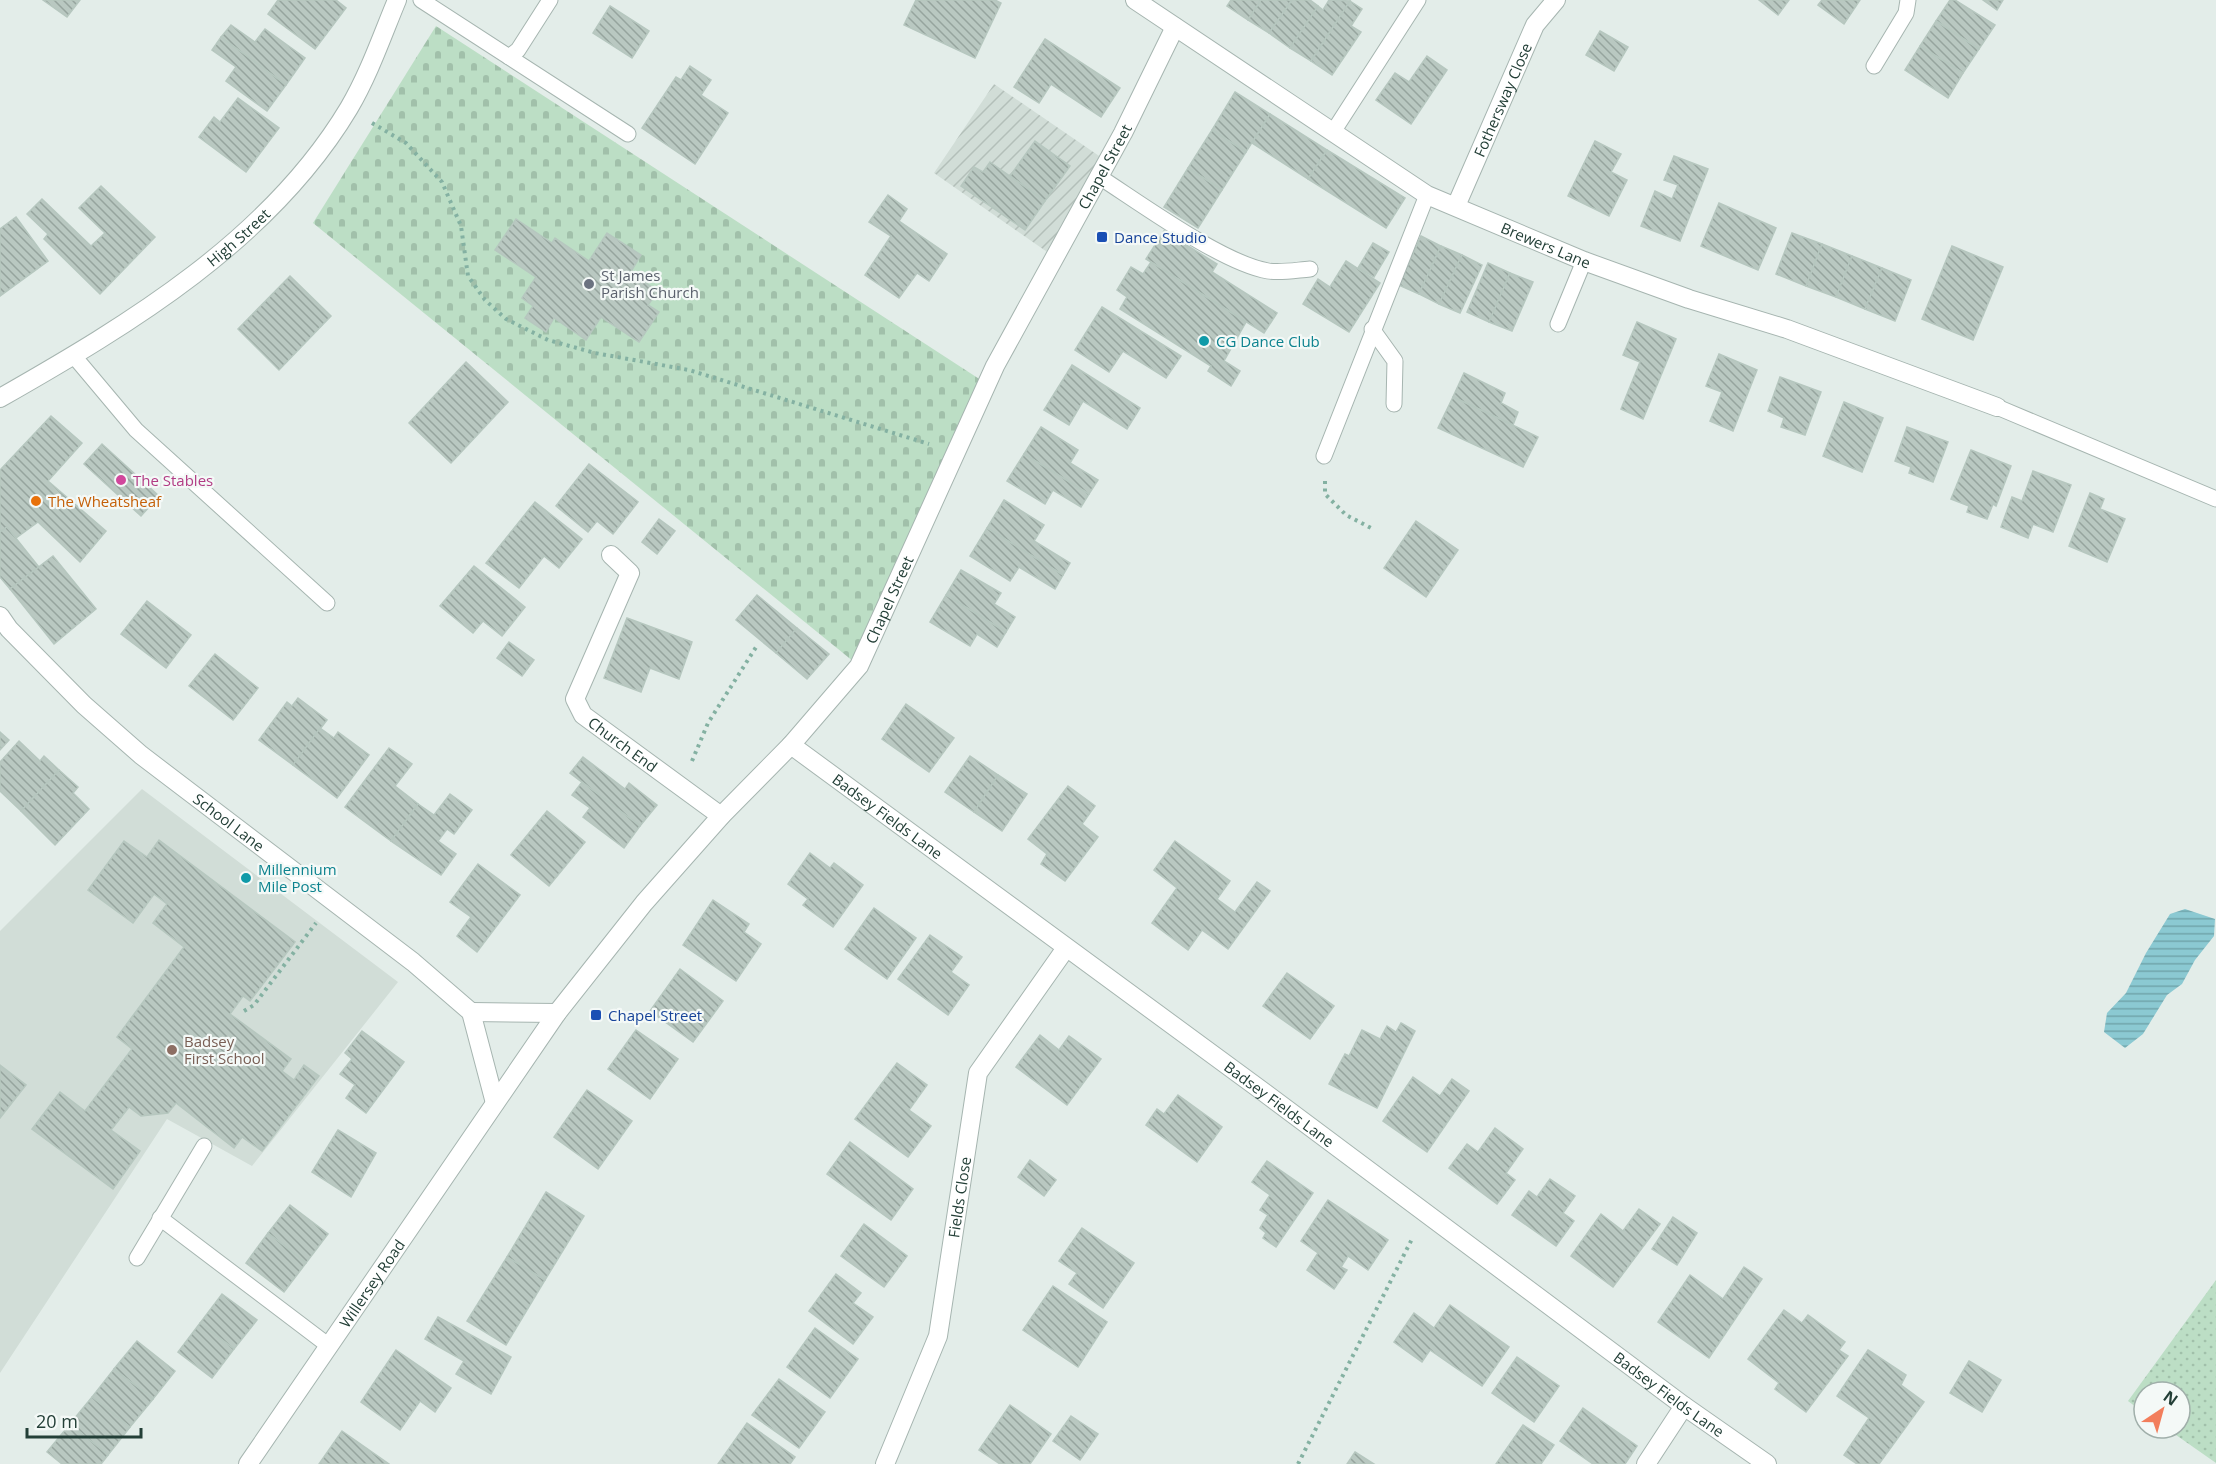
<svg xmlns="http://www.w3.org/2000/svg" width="2216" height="1464" viewBox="0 0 2216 1464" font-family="'Open Sans',sans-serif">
	<defs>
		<pattern id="industrial-furrows" width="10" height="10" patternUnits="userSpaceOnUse" patternTransform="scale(1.5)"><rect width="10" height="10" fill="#d1ddd7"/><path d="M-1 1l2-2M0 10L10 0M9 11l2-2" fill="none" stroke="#b3bfb9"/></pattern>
		<pattern id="cemetery-stones" width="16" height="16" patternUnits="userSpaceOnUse" patternTransform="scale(1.5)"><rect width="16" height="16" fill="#bcdec5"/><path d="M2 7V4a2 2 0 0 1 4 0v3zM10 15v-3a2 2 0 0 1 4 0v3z" fill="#a1c0aa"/></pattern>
		<pattern id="park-dots" width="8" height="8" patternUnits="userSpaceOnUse" patternTransform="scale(1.5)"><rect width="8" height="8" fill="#bcdec5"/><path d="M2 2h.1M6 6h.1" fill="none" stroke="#a1c0aa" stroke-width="1.8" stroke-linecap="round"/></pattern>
		<pattern id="water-rules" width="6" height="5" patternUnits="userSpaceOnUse" patternTransform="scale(1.5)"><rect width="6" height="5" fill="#8bc9d2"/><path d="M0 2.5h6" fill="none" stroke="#71a5ab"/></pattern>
		<pattern id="building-back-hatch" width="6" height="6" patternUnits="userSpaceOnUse" patternTransform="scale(1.5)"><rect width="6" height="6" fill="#b9c8c1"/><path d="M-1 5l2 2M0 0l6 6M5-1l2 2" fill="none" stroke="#96a49e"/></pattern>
	</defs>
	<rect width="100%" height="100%" fill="#e3ede9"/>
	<!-- built -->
	<path fill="#d1ddd7" d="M142,789L398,982L252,1166L167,1119L0,1373V931Z"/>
	<!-- industrial -->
	<path fill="url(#industrial-furrows)" d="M994,84L1105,160L1050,254L934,173Z"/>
	<!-- cemetery -->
	<path fill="url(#cemetery-stones)" d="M436,26L987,384L859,666L313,223Z"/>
	<!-- park -->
	<path fill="url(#park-dots)" d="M2216,1280V1463L2166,1428H2180V1392H2144V1413L2128,1401Z"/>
	<!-- water -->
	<path fill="url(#water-rules)" d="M2185,909L2215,919L2214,936L2195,960L2182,984L2167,995L2143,1034L2125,1048L2104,1032L2107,1013L2126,993L2146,953L2170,914Z"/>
	<!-- building -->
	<g fill="url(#building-back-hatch)" stroke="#b6c7bf" stroke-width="1.5">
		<path d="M43,0H80L67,17Z"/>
		<path d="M278,0H336L346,8L315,49L268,14Z"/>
		<path d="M916,0H995L1001,3L975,58L904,25Z"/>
		<path d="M1231,0H1261L1248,20L1227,6Z"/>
		<path d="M1261,0H1292L1269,33L1248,20Z"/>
		<path d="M1292,0H1310L1318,6L1290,48L1269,33Z"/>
		<path d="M1329,0L1350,1L1311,61L1290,48L1318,6L1323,10Z"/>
		<path d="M1759,0H1789L1778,15Z"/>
		<path d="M1822,0H1860L1844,24L1818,5Z"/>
		<path d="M1950,0H1955L1995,25L1979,49L1936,21Z"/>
		<path d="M1983,0H2003L1997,10Z"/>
		<path d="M1350,1L1362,9L1351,26L1361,32L1332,75L1311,61Z"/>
		<path d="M610,6L649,31L632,58L593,33Z"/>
		<path d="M1936,21L1979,49L1963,73L1920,46Z"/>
		<path d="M231,25L255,42L265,29L305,58L286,85L221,37Z"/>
		<path d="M1600,31L1628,47L1614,71L1586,55Z"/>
		<path d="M221,37L286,85L267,111L226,81L236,67L212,50Z"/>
		<path d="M1045,39L1120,88L1101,117L1051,84L1039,103L1014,87Z"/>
		<path d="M1920,46L1963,73L1948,98L1905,70Z"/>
		<path d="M1427,56L1447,70L1411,124L1376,100L1395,73L1409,82Z"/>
		<path d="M690,66L711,80L701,95L728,113L695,164L642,128L676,77L681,80Z"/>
		<path d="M1235,92L1270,114L1246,152L1212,130Z"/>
		<path d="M238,98L279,128L246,172L199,137L214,117L220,122Z"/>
		<path d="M1270,114L1327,150L1308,179L1252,143Z"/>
		<path d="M1212,130L1246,152L1222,190L1188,168Z"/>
		<path d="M1035,141L1070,166L1045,201L1010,176Z"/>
		<path d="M1595,141L1621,154L1611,172L1627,180L1609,216L1568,196Z"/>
		<path d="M1327,150L1405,198L1386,228L1308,179Z"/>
		<path d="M1674,156L1708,169L1680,241L1641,226L1655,191L1672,199L1678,185L1664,180Z"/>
		<path d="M990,162L1045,201L1025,230L961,186L974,167L983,172Z"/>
		<path d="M1188,168L1222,190L1198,228L1164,207Z"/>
		<path d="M101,186L155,237L100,294L44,239L48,234L27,214L42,199L91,246L105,233L79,208Z"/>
		<path d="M888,195L907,209L899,221L947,254L929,281L917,273L899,298L865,275L891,236L869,222Z"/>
		<path d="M1719,203L1776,228L1758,270L1701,246Z"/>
		<path d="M16,217L48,261L0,296V229Z"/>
		<path d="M516,219L552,243L555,238L589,261L607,233L641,255L630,273L658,291L648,305L659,312L639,342L601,317L586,340L554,318L546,332L525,318L533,306L522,298L536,277L495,250Z"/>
		<path d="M1164,231L1217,264L1212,272L1277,313L1264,333L1146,259Z"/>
		<path d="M1792,233L1822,244L1806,286L1776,274Z"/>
		<path d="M1421,236L1441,246L1419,294L1399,285Z"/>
		<path d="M1373,243L1389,252L1374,277L1358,268Z"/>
		<path d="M1822,244L1852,256L1836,297L1806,286Z"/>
		<path d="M1441,246L1462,255L1439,304L1419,294Z"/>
		<path d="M1952,246L2003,267L1973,340L1922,319Z"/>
		<path d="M1462,255L1482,265L1460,313L1439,304Z"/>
		<path d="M1852,256L1882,268L1865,309L1836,297Z"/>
		<path d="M1346,261L1380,283L1349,332L1303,304L1318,279L1330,287Z"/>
		<path d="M1151,262L1246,322L1224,361L1240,371L1231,386L1208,371L1211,366L1120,309L1127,297L1117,290L1131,267L1143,274Z"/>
		<path d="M1488,263L1510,273L1489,322L1467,312Z"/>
		<path d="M1882,268L1911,280L1895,321L1865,309Z"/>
		<path d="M1510,273L1533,282L1512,331L1489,322Z"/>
		<path d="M290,276L331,316L279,370L238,329Z"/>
		<path d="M1102,307L1181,356L1166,378L1123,351L1109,372L1075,350Z"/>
		<path d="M1637,322L1676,339L1643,419L1621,409L1640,362L1623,355Z"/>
		<path d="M1719,354L1757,370L1733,431L1710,421L1722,392L1706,386Z"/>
		<path d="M466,362L508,402L451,463L409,423Z"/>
		<path d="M1072,365L1140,408L1127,429L1083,401L1069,425L1044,410Z"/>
		<path d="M1464,373L1505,393L1501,403L1518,412L1513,425L1453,397Z"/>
		<path d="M1780,377L1821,392L1805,435L1781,427L1784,418L1768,411Z"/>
		<path d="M1453,397L1538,437L1523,467L1438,428Z"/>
		<path d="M1844,402L1883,418L1862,472L1823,456Z"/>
		<path d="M51,416L82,443L48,481L106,531L80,562L38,522L16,538L7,527L0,532V470Z"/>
		<path d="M1041,427L1078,450L1070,463L1098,480L1089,494L1024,454Z"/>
		<path d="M1907,427L1948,442L1933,482L1909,473L1911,467L1895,461Z"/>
		<path d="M102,444L159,496L141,516L84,464Z"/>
		<path d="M1971,450L2011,466L1996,506L1993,504L1987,519L1967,512L1969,506L1951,499Z"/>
		<path d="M1024,454L1089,494L1081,507L1053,490L1045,504L1007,481Z"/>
		<path d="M589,464L638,502L613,534L597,521L588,532L556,506Z"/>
		<path d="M2033,471L2071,485L2053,532L2033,524L2028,538L2001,527L2012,497L2022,501Z"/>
		<path d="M2090,493L2104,499L2100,509L2125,519L2107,562L2069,546Z"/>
		<path d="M1004,500L1044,525L1034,541L1070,563L1063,575L987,528Z"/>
		<path d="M535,502L582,539L559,568L544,556L519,588L486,563Z"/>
		<path d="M659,519L675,531L657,554L642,542Z"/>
		<path d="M1416,521L1458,550L1426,597L1384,568Z"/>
		<path d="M7,527L39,567L10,589L0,577V532Z"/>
		<path d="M987,528L1063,575L1055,589L1019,567L1010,581L970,556Z"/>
		<path d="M53,556L96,609L54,644L10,589Z"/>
		<path d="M474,566L525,607L502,636L483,621L473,633L440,606Z"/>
		<path d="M961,570L1001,593L994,604L1015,617L1006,632L946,595Z"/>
		<path d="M757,595L797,628L776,653L736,620Z"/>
		<path d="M946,595L1006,632L997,647L977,634L970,646L930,622Z"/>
		<path d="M147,601L191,635L166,668L121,634Z"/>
		<path d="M627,618L692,642L679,679L650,668L641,692L604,678Z"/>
		<path d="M797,628L829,654L807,679L776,653Z"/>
		<path d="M509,642L534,660L522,676L497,658Z"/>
		<path d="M215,654L258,688L233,720L189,686Z"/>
		<path d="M298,698L327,720L293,765L259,740L287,702L292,706Z"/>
		<path d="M906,704L954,738L929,772L882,739Z"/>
		<path d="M320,728L334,738L338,732L369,755L337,798L293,765Z"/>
		<path d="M0,732L9,740L0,750Z"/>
		<path d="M19,741L40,761L44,756L59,770L21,811L0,791V762Z"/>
		<path d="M389,748L412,764L395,786L418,804L391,841L345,807Z"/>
		<path d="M970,756L998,775L974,812L945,792Z"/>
		<path d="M583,757L625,789L629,783L657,805L640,826L570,773Z"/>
		<path d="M59,770L78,787L73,793L89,809L55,845L21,811Z"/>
		<path d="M998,775L1027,794L1002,831L974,812Z"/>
		<path d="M582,782L640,826L624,848L583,817L590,808L572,795Z"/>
		<path d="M1068,786L1095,806L1082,824L1098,837L1065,881L1041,864L1047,854L1028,839Z"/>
		<path d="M450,794L472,810L454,834L447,829L438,841L456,854L441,875L391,841L418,804L434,815Z"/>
		<path d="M547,811L585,842L549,886L511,855Z"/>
		<path d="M159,840L295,942L250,1001L243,996L230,1014L291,1059L282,1071L294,1080L304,1065L319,1076L262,1151L242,1137L234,1148L176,1103L168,1113L141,1116L129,1107L111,1130L140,1151L113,1189L32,1129L60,1092L85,1111L132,1049L117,1037L184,947L153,923L167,904L154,894L133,923L88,890L124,841L147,857Z"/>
		<path d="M1175,841L1230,881L1217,899L1235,912L1257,882L1270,891L1228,949L1202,930L1188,950L1152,923L1177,888L1154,870Z"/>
		<path d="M810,853L830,868L834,863L863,885L833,927L803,905L808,899L788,884Z"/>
		<path d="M478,864L520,895L477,952L457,936L471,917L450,902Z"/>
		<path d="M713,900L749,924L744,932L761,944L736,981L683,945Z"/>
		<path d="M874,908L916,938L887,979L845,949Z"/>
		<path d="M930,935L962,957L951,972L969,985L948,1015L898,979Z"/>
		<path d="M680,969L723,1001L693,1042L650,1011Z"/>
		<path d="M1287,973L1334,1006L1310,1039L1263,1006Z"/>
		<path d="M1401,1023L1415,1031L1377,1108L1329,1084L1345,1054L1349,1056L1362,1030L1380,1039L1387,1026L1396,1032Z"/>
		<path d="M636,1030L678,1059L650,1099L608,1069Z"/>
		<path d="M362,1031L404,1062L366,1113L346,1098L355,1085L340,1074L352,1059L345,1053Z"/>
		<path d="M1040,1035L1059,1050L1069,1036L1101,1059L1067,1105L1016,1067Z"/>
		<path d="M897,1063L927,1085L909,1110L931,1126L908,1157L855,1119Z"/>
		<path d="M0,1065L26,1085L0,1118Z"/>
		<path d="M1413,1077L1440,1096L1452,1079L1469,1091L1427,1152L1383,1121Z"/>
		<path d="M587,1090L632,1121L598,1169L554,1137Z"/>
		<path d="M1178,1095L1222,1127L1197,1162L1146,1125L1157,1109L1164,1114Z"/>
		<path d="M1495,1128L1523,1149L1506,1173L1515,1180L1497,1204L1449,1168L1467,1144L1478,1152Z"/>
		<path d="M338,1130L376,1153L351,1197L312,1172Z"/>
		<path d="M850,1142L913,1189L891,1220L827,1174Z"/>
		<path d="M1030,1160L1056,1180L1044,1196L1018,1177Z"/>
		<path d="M1267,1161L1313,1193L1276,1247L1263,1238L1266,1233L1260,1228L1268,1215L1260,1210L1270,1195L1252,1182Z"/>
		<path d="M1550,1179L1575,1196L1563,1213L1574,1221L1556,1246L1512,1215L1529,1191L1537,1197Z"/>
		<path d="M546,1192L584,1216L545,1280L507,1257Z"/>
		<path d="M1328,1200L1388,1240L1368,1270L1348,1256L1341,1267L1347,1270L1334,1289L1307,1270L1318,1253L1301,1241Z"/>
		<path d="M290,1205L328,1234L306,1263L268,1233Z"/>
		<path d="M1639,1209L1660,1224L1613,1287L1571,1256L1601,1214L1623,1231Z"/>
		<path d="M1673,1217L1697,1233L1677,1265L1652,1249Z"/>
		<path d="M864,1224L907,1256L884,1287L841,1256Z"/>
		<path d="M1082,1228L1134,1263L1103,1308L1069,1284L1077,1273L1059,1261Z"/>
		<path d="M268,1233L306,1263L284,1292L246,1263Z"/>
		<path d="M507,1257L545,1280L506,1345L467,1321Z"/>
		<path d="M1744,1267L1762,1279L1709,1358L1658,1322L1690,1275L1723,1299Z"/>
		<path d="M836,1274L861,1293L853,1303L873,1317L853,1344L809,1311Z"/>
		<path d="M1053,1286L1107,1322L1078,1367L1023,1330Z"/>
		<path d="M222,1294L257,1320L234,1349L200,1323Z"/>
		<path d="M1450,1305L1509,1347L1482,1386L1430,1350L1422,1362L1394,1342L1414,1313L1434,1328Z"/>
		<path d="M1784,1310L1802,1323L1808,1315L1845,1342L1839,1350L1848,1356L1806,1412L1775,1389L1779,1383L1748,1359Z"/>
		<path d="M438,1317L511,1357L491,1394L456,1374L464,1361L425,1339Z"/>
		<path d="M200,1323L234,1349L212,1378L178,1352Z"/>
		<path d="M815,1328L858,1359L830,1398L787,1367Z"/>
		<path d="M137,1341L175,1371L153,1399L114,1369Z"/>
		<path d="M396,1350L451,1388L435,1412L420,1401L400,1430L361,1402Z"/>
		<path d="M1868,1350L1906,1375L1901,1385L1924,1402L1879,1464H1857L1844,1455L1869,1418L1837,1396Z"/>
		<path d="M1517,1357L1559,1386L1534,1422L1492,1393Z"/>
		<path d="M1969,1361L2001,1380L1982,1412L1950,1393Z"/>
		<path d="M114,1369L153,1399L130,1427L92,1397Z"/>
		<path d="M779,1379L825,1412L799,1448L752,1415Z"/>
		<path d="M92,1397L130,1427L108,1455L70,1424Z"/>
		<path d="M1010,1405L1051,1434L1030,1464H1000L979,1450Z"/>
		<path d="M1583,1408L1637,1446L1625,1464H1593L1560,1441Z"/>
		<path d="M1071,1416L1098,1434L1080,1460L1053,1441Z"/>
		<path d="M747,1423L795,1457L790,1464H718Z"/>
		<path d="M70,1424L108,1455L101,1464H62L47,1452Z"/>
		<path d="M1523,1425L1554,1445L1541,1464H1496Z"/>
		<path d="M342,1431L389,1464H319Z"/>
		<path d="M1355,1452L1374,1464H1347Z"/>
	</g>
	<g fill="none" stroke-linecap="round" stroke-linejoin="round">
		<defs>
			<g id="service">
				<path d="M421,0L628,134"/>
				<path d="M509,57L518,50L550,0"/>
				<path d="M1874,66L1906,13L1908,0"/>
				<path d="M1333,132L1418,0"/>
				<path d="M1098,176C1140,203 1222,263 1268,271C1281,273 1297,270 1310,269"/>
				<path d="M1558,324L1584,261"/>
				<path d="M1372,329L1395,361L1394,404"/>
				<path d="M73,355L136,430L327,603"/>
				<path d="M1997,407L2216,499"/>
				<path d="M1324,456L1427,195"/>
				<path d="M160,1218L329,1346"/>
				<path d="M137,1258L204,1146"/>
			</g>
			<g id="minor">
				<path id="s1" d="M1135,0L1427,195L1584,261L1689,299L1787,329L1997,407"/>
				<path id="s2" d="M1456,206L1535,25L1556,0"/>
				<path id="s3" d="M0,398C130,324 270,240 349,108C369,74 382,36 397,0"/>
				<path id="s4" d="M611,555L630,573L575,699L583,715L721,816"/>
				<path id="s5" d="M0,616L9,629L84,705L141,755L413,962L471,1012L495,1103"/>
				<path id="s6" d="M791,745L1265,1093L1684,1406L1767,1464"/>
				<path d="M471,1012L557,1013"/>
				<path id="s7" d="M248,1464L557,1013L644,903L721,816L791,745L859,666L995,366L1123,133L1175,27"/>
				<path id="s8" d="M885,1464L938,1336L978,1073L1066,948"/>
				<path d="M1646,1464L1684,1406"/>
			</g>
		</defs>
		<!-- service casing -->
		<use href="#service" stroke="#a6b5b0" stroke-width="17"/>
		<!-- minor casing -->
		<use href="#minor" stroke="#a6b5b0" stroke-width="20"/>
		<!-- path -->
		<g stroke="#84b1a2" stroke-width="4" stroke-dasharray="3 4.5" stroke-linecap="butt">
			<path d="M372,123L406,143L442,182L461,226L468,276L485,300L506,319L548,340L595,353L689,370L929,444"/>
			<path d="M1325,481V494L1346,515L1373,529"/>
			<path d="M692,761L708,723L758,644"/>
			<path d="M244,1011L254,1005L316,923"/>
			<path d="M1298,1464L1413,1237"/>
		</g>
		<!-- service -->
		<use href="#service" stroke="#fff" stroke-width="15"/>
		<!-- minor -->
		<use href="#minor" stroke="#fff" stroke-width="18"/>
	</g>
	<!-- markers -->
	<g fill="#1a4fb4" stroke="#f4f9f7" stroke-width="2">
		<rect x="1096" y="231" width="12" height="12" rx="3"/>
		<rect x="590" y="1009" width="12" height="12" rx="3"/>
	</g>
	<circle fill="#6b7280" stroke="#f4f9f7" stroke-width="2" cx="589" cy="284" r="6"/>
	<g fill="#0f9aa8" stroke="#f4f9f7" stroke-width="2">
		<circle cx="1204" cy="341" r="6"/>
		<circle cx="246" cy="878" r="6"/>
	</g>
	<circle fill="#d1479c" stroke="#f4f9f7" stroke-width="2" cx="121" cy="480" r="6"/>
	<circle fill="#e8710a" stroke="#f4f9f7" stroke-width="2" cx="36" cy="501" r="6"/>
	<circle fill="#8d6e63" stroke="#f4f9f7" stroke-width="2" cx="172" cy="1050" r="6"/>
	<g text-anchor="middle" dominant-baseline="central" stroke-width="4.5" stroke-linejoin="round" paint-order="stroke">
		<!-- street labels -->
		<g font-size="15" fill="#233f37" stroke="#f4f9f7">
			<text stroke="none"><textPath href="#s2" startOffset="116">Fothersway Close</textPath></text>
			<text stroke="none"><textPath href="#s7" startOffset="1564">Chapel Street</textPath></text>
			<text stroke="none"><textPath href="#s3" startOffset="288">High Street</textPath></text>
			<text stroke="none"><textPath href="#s1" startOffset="480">Brewers Lane</textPath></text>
			<text stroke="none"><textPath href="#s7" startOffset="1080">Chapel Street</textPath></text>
			<text stroke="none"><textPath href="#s4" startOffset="231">Church End</textPath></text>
			<text stroke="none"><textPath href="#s6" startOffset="120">Badsey Fields Lane</textPath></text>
			<text stroke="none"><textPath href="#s5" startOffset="309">School Lane</textPath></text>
			<text stroke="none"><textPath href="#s6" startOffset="606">Badsey Fields Lane</textPath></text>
			<text stroke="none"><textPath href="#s8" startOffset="279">Fields Close</textPath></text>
			<text stroke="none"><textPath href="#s7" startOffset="219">Willersey Road</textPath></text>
			<text stroke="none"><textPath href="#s6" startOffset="1092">Badsey Fields Lane</textPath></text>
		</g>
		<!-- transit labels -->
		<g font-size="15" fill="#164399" stroke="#f4f9f7" text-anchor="start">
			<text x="1114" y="237">Dance Studio</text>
			<text x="608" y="1015">Chapel Street</text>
		</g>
		<!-- worship labels -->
		<g font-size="15" fill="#5b616d" stroke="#f4f9f7" text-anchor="start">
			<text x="601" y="275">St James<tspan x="601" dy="17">Parish Church</tspan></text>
		</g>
		<!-- culture labels -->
		<g font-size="15" fill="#0d838f" stroke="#f4f9f7" text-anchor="start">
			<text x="1216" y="341">CG Dance Club</text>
			<text x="258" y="869">Millennium<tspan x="258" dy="17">Mile Post</tspan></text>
		</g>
		<!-- hotel labels -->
		<g font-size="15" fill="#b23c85" stroke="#f4f9f7" text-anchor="start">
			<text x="133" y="480">The Stables</text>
		</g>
		<!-- food labels -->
		<g font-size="15" fill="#c56008" stroke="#f4f9f7" text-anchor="start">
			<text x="48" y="501">The Wheatsheaf</text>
		</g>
		<!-- education labels -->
		<g font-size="15" fill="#785e54" stroke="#f4f9f7" text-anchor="start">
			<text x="184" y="1041">Badsey<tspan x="184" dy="17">First School</tspan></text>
		</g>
	</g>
	<!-- north arrow -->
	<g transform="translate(2162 1410) rotate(36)"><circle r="28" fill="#f4f9f7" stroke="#a0afaa" stroke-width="1.5"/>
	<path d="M0-4.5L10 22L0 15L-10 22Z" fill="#f27e5c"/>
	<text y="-9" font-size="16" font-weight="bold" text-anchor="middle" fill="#233f37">N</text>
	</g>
	<!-- scale -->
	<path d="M27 1428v9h114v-9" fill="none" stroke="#233f37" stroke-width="3"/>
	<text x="36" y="1428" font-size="18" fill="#233f37" stroke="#f4f9f7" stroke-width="4.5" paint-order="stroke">20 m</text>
</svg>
